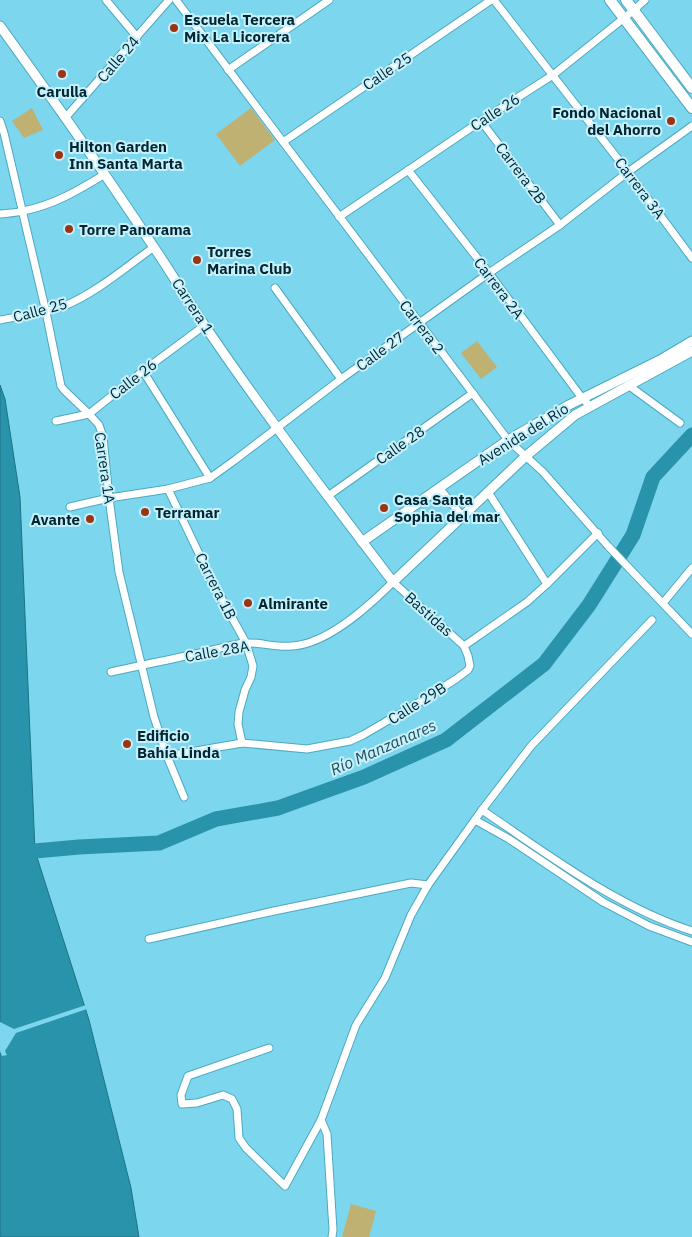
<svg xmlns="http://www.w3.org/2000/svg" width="692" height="1237" viewBox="0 0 692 1237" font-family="'IBM Plex Sans',sans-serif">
	<rect width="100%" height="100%" fill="#7cd6ee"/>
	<!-- green -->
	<g fill="#bfb172">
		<path d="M32,108L43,130L24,138L12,121Z"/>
		<path d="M251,108L275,140L240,166L216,134Z"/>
		<path d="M477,341L497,367L481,379L461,353Z"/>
		<path d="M351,1204L376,1211L369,1237H342Z"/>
	</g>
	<!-- water -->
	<path fill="#2893ab" stroke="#1c7386" d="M0,385L5,399L20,497L35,851L89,1020L131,1188L139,1237H0Z"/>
	<!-- pier -->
	<path fill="#7cd6ee" d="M86,1005L87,1009L16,1033L5,1051L7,1055L2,1056L0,1051V1022L14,1029Z"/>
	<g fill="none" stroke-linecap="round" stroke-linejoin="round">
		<!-- river -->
		<path stroke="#2893ab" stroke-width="15" d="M35,851L79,847L159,843L216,819L278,808L364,777L446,740L544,664L589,605L633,535L653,477L692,435"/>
		<defs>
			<g id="minor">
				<path d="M106,0L137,37"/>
				<path d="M176,0L508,440L543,472L608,546L692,634"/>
				<path d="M494,0L628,172L692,258"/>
				<path d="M228,70L329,0"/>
				<path d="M66,117L169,0"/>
				<path d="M0,121L4,133L46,312L61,386L64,390L89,414L99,425L103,437L109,498L119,572L154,717L167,756L184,797"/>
				<path d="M481,121L560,225"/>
				<path d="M283,142L491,0"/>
				<path d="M408,170L489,273L582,398L590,406"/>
				<path d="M0,214C8,213 16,213 23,211C54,205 79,190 105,174"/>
				<path d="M339,217L481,121L553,75L634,10L645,0"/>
				<path d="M275,288L341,379"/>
				<path d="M0,320C21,316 43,314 64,306C96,293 126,267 154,247"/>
				<path d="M143,371L210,478"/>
				<path d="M628,385L680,423"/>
				<path d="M56,421L89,414L143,371L205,325"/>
				<path d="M168,489L213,583L246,643L253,666L251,677L245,690L239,712L238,724L242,743"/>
				<path d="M440,489L462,516"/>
				<path d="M488,492L547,584"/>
				<path d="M328,496L473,393"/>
				<path d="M70,507L109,498L168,489L210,478L235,460L341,379L489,273L560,225L628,172L692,126"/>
				<path d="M663,603L692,568"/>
				<path d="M464,646L527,602L547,584L598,533"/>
				<path d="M111,672C142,665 173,659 204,652C218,649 232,644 246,643C261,642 276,648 292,646C328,644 369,606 393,582L464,646L468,656L470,666L468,670L456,679L418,703L363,735L350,741L307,749L242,743L167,756"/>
				<path d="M482,810C549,855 615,906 692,931"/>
				<path d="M475,820L509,839L603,902L649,926L692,942"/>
				<path d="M149,939L274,911L411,883L428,885"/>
				<path d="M269,1048L188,1076L181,1095L182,1104L197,1103L223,1095L232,1099L237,1109L239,1138L246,1148L285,1186L321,1120L356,1025L385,978L411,915L428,885L482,810L531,746L652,620"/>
				<path d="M321,1120L327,1134L333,1230L332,1237"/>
			</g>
			<g id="tertiary">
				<path d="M0,26C52,98 104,172 153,246C171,272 187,300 205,326C264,413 329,498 393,582L526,456L575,415L692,351"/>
				<path d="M362,542L508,440L569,405L660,360L692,341"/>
			</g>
			<g id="secondary">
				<path d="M610,0L692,108"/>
				<path d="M626,0L692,88"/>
			</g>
		</defs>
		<!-- minor casing -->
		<use href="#minor" stroke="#4da9c0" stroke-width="9"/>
		<!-- tertiary casing -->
		<use href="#tertiary" stroke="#4da9c0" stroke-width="11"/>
		<!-- secondary casing -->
		<use href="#secondary" stroke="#4da9c0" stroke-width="12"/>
		<!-- minor -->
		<use href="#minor" stroke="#fff" stroke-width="7"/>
		<!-- tertiary -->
		<use href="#tertiary" stroke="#fff" stroke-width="9"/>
		<!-- secondary -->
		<use href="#secondary" stroke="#fff" stroke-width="10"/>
	</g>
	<!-- markers -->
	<g fill="#9b3413" stroke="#c6f0fc" stroke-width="2">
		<circle cx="174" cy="28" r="5"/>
		<circle cx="62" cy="74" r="5"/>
		<circle cx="671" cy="121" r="5"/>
		<circle cx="59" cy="155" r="5"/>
		<circle cx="69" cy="229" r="5"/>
		<circle cx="197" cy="260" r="5"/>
		<circle cx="384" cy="508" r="5"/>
		<circle cx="145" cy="512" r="5"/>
		<circle cx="90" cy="519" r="5"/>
		<circle cx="248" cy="603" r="5"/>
		<circle cx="127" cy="744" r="5"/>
	</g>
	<g text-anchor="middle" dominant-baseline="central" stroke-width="4" stroke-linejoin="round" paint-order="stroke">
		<!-- poi labels -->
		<g font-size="15" font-weight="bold" fill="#002731" stroke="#c6f0fc" text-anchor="start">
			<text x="184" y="19">Escuela Tercera<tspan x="184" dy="17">Mix La Licorera</tspan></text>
			<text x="62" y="91" text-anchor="middle">Carulla</text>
			<text x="661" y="112" text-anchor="end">Fondo Nacional<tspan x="661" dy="17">del Ahorro</tspan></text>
			<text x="69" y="146">Hilton Garden<tspan x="69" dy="17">Inn Santa Marta</tspan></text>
			<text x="79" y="229">Torre Panorama</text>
			<text x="207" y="251">Torres<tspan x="207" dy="17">Marina Club</tspan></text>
			<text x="394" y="499">Casa Santa<tspan x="394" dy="17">Sophia del mar</tspan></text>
			<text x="155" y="512">Terramar</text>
			<text x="80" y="519" text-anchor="end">Avante</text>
			<text x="258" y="603">Almirante</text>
			<text x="137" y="735">Edificio<tspan x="137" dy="17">Bahía Linda</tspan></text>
		</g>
		<!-- street labels -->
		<g font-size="15" fill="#002731" stroke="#c6f0fc">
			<text transform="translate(118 59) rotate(-49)">Calle 24</text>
			<text transform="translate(387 71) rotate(-34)">Calle 25</text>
			<text transform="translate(495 112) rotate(-33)">Calle 26</text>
			<text transform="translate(521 173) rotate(53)">Carrera 2B</text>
			<text transform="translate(640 188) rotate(53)">Carrera 3A</text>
			<text transform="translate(499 288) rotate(53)">Carrera 2A</text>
			<text transform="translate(193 306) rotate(57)">Carrera 1</text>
			<text transform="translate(40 310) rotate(-15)">Calle 25</text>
			<text transform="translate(422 327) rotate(53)">Carrera 2</text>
			<text transform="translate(380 351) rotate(-36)">Calle 27</text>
			<text transform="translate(133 379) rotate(-38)">Calle 26</text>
			<text transform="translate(523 434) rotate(-32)">Avenida del Río</text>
			<text transform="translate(400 445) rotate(-35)">Calle 28</text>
			<text transform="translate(105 468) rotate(82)">Carrera 1A</text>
			<text transform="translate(216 586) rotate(63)">Carrera 1B</text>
			<text transform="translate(429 614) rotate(42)">Bastidas</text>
			<text transform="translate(217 651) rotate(-10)">Calle 28A</text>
			<text transform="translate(417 703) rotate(-32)">Calle 29B</text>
		</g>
		<!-- water labels -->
		<g font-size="16" font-style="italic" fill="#214d58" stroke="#c6f0fc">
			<text transform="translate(383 747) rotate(-24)">Río Manzanares</text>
		</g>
	</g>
</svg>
